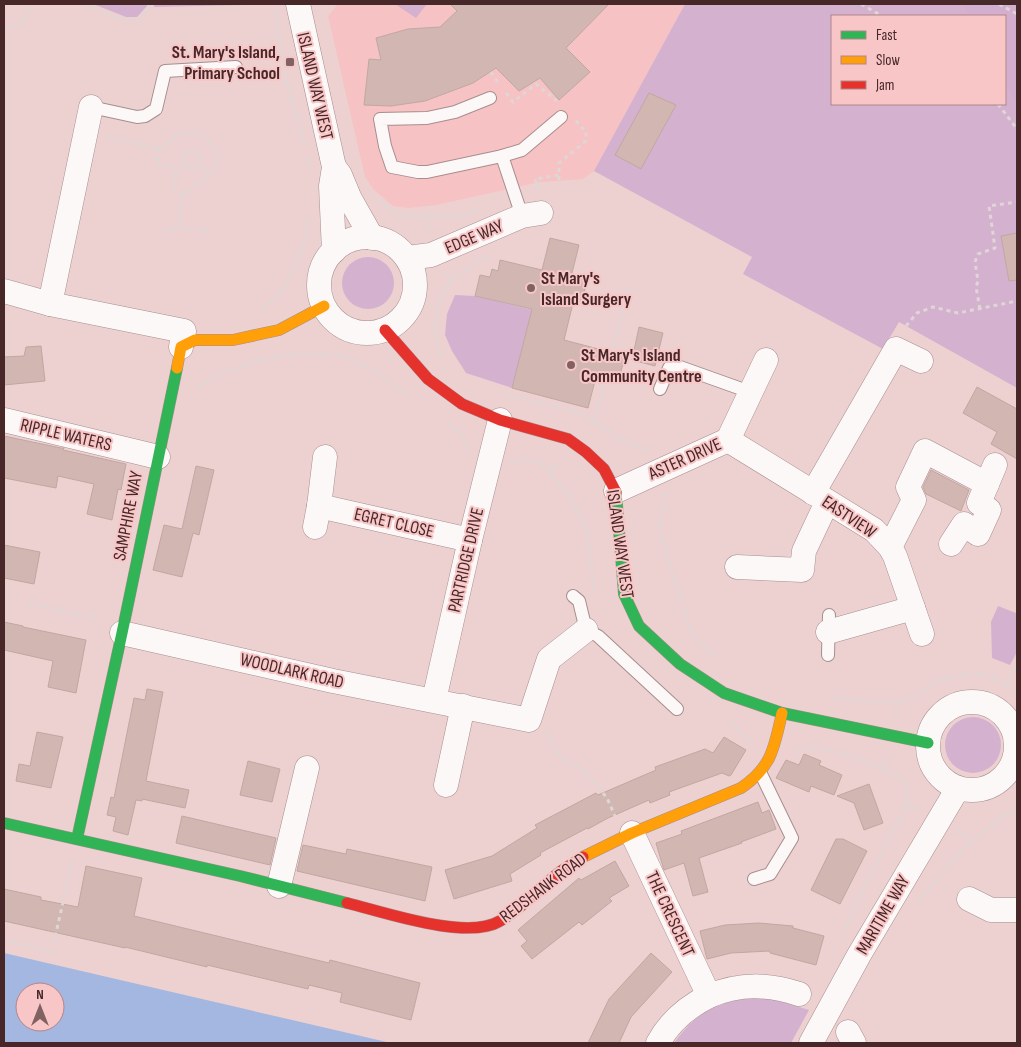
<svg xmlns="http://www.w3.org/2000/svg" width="1021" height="1047" viewBox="0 0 1021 1047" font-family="'Sofia Sans Condensed',sans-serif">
	<rect width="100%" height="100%" fill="#edd1d1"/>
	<!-- built -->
	<path fill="#f6c2c3" d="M338,4H685L594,171L583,179L540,182L436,205L408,208L393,206L374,190L365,177L328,16Z"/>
	<!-- green -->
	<g fill="#d5b1d0" fill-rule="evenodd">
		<path d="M93,4H147V6L137,17H126Z"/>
		<path d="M154,4H245V5L154,7Z"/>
		<path d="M395,4H427L416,18Z"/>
		<path d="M685,4H1017V388L899,322L883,349L743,274L752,257L594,171ZM832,16H1005V104H832Z"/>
		<circle cx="368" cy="283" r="26"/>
		<path d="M455,295L475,296L533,310L512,388L466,373L452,351L445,335L447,314Z"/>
		<path d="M998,606L1016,613L1017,610V652L1010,665L992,658L991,622Z"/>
		<circle cx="973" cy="745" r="28"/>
		<path d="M745,998H770L809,1010L791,1043H674C695,1014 711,1006 745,998Z"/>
	</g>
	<!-- forest -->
	<path fill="#d3aece" d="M963,4H1017V103L1005,82V16H970Z"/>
	<!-- water -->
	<path fill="#a4b7e0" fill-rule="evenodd" d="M4,953L391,1043H4ZM25,992H55V1022H25Z"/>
	<!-- building -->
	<g fill="#d1b6b2" stroke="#c1a7a2">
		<path d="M450,4H609L566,48L590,72L559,100L540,78L519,91L496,68L473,83L425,101L391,106L364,105L369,59L381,60L376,38L408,29L440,27L457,11Z"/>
		<path d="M649,93L676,105L641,169L615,155Z"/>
		<path d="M1017,233V280L1009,281L1001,236Z"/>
		<path d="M550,238L579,245L571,277L587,281L582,301L574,299L564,340L625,356L619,379L597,373L588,408L512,388L532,309L475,296L480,275L490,277L492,269L498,271L500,260L542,270Z"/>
		<path d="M639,327L663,333L655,366L632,360Z"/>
		<path d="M41,346L45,381L4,385V357L24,356L26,347Z"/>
		<path d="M977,387L1017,409V459L991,444L997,432L963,413Z"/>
		<path d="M4,436L61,448H64L63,450L126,464L121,490L118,489L112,520L87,514L94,484L58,476L56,488L4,478Z"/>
		<path d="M196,466L214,470L199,535L193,533L182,577L153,570L164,525L182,529Z"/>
		<path d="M931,470L969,490L961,511L926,494L923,487Z"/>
		<path d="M4,545L40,552L34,584L4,578Z"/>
		<path d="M4,622L23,626V627L86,640L76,693L48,687L53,661L4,650Z"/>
		<path d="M147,689L163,692L146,781L189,790L185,808L142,799V801L136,800L128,835L113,831L116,817L107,815L111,797L114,798L134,698L145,700Z"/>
		<path d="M37,732L63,737L51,788L16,781L19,764L30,766Z"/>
		<path d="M724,737L746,750L731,775L729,776L722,773L669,792L670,795L650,803L649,800L608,818L588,829L587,828L540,853L541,855L510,874L512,881L454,899L445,870L492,856L537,828L535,825L596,793L598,795L656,770L655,767L705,749L713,753Z"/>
		<path d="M804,754L821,761L819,765L842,775L834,795L811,786L809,792L776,778L786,760L799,765Z"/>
		<path d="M248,761L280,769L272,802L240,795Z"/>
		<path d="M869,784L883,823L864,830L854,803L837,796Z"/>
		<path d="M758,802L762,813L769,810L776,829L741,842L742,843L699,858L708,892L693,896L684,863L664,870L656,843L682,834L681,831Z"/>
		<path d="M182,816L276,838L270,865L176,843Z"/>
		<path d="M836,839H843L867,851L840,904L811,890Z"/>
		<path d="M303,845L346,854L347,849L432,867L425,901L297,871Z"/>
		<path d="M615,861L629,886L609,898L612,901L582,925L579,922L532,959L521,946L527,941L518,930L579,878L581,880Z"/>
		<path d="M86,866L142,878L134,916L329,963L330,960L420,983L411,1020L340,1002L342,993L309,985L308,989L207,965V967L125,947V948L4,921V889L41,897V900L78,907Z"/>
		<path d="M759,923L793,926V928L824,936L816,965L770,953V951L731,953L707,959L700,931L725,925Z"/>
		<path d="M651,953L672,972L631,1017L619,1043H588L609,999Z"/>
	</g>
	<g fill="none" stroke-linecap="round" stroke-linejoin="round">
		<defs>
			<g id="lane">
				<path d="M490,98L455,112L427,118L380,119L385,146L392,167L418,172H427L502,156L522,216"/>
				<path d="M91,107L137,117L145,116L156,109L165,71L236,67"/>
				<path d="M502,156L522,150L561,117"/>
				<path d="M660,389L669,368L680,367L750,392"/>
				<path d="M573,596L579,601L586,630L598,636L677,709"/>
				<path d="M828,655L829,615"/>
				<path d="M754,879L770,874L792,838L761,774"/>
			</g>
			<g id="street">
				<path d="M298,4L334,167L331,186L334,251"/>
				<path d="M334,167L340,175L350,199L372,238"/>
				<circle cx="367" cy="285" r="48"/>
				<path d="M407,258L431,255L522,216L541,213"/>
				<path d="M4,291L50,304L184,331L181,347"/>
				<path d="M50,304L91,107"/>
				<path d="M4,420L158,457"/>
				<path d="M728,440L874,530L890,547L895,556L922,634"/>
				<path d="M987,484L995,465"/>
				<path d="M616,491L728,440L766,360"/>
				<path d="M813,493L896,349L921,361"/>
				<path d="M319,506L470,540"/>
				<path d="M315,527L319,506L325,457"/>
				<path d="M890,547L914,500L908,487L925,451L987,484L979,503L989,510L978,534L964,524L951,544"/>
				<path d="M737,567L802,570L804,551L827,502"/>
				<path d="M828,632L913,608"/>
				<path d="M122,633L333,681L529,720L549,659L586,630"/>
				<path d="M434,700L470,540L500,420"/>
				<circle cx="972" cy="746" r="44"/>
				<path d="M446,785L463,706"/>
				<path d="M632,833L709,996C740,983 768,984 799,994"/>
				<path d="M279,886L307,768"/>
				<path d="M969,899L991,910H1017"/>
				<path d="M848,1032L854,1043"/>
				<path d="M658,1043C670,1021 687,1007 709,996"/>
				<path d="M811,1043L859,955L958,788"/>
			</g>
			<g id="fast">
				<path d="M616,492L624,594L639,626L680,664L724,693L782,713L928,743"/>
				<path d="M4,823L240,876L347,903"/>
				<path d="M77,839L122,633L177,368"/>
			</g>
			<g id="slow">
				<path d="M177,368L181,347L195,340H233L279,330L324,306"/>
				<path d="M583,857L632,833L741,788C772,767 774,748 782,713"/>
			</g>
			<g id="jam">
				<path d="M385,330L428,379L462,404L500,420L568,439L586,452L604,469L616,492"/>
				<path d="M347,903C384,912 467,941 500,921C523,908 540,887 560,872C567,867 575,862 583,857"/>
			</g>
		</defs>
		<!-- lane casing -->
		<use href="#lane" stroke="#a88d8e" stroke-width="14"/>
		<!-- street casing -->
		<use href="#street" stroke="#a88d8e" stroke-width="25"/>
		<!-- fast casing -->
		<use href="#fast" stroke="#a88d8e" stroke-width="12"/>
		<!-- slow casing -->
		<use href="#slow" stroke="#a88d8e" stroke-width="12"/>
		<!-- jam casing -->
		<use href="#jam" stroke="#a88d8e" stroke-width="12"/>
		<!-- path -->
		<g stroke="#dfd6d6" stroke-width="3" stroke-dasharray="4 4" stroke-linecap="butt">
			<path d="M84,4L124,20H138L149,8V4"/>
			<path d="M861,4L882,16"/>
			<path d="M999,4L1017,14"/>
			<path d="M275,10L283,69L305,145"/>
			<path d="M4,28C22,28 24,19 32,4"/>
			<path d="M491,72L499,84"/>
			<path d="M506,93L513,102L536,84L557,101"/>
			<path d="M998,104L1017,129"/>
			<path d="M107,137L157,148H166L176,134L198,132C236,162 211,174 183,195L180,210V228"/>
			<path d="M159,148L157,164L177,168L174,188L183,195"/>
			<path d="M308,158L309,172"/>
			<path d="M198,165L193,169L183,164L184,152L191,150L198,154L201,160L198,165L210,175"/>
			<path d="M559,180V163L586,141V132L575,120"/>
			<path d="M538,191L535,179L559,175"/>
			<path d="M378,201L393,212L409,216H456L479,209"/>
			<path d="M426,215L428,232"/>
			<path d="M164,231L180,228L210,231"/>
			<path d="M444,271L451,281"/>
			<path d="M263,309C291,288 305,247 309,213"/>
			<path d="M980,309L976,287L978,281L975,262L978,254L995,248L989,206L1017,202"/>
			<path d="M906,326L917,313L933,307L958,313L1017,301"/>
			<path d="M612,353L631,282"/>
			<path d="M442,356C432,333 432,315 444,293C447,288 449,283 453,280C464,270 476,263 489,256"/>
			<path d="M197,386C215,377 235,368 253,362C277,355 328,349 351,359C373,368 391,382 409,396"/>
			<path d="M502,393L576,412L606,429L616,437L644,448L649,453"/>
			<path d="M594,421L606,375"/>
			<path d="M448,425L461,434L469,450"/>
			<path d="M511,463L517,460L528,459L544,465L570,497L588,532L594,593"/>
			<path d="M551,474L558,459"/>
			<path d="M666,492C666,507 658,520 660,533L692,635L716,657"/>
			<path d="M29,603L101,619"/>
			<path d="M1006,686L1017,665"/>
			<path d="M831,697C853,699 891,705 911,699C920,696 925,688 933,684C952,673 976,670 996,679C1004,682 1011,689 1017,694"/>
			<path d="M896,713L897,701"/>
			<path d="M731,721L740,733L750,742"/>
			<path d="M546,730L560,758L583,769L607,798L615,816"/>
			<path d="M797,753C804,748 810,747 819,748C833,749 895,771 903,781C909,789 908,799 906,807L854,907L844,934"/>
			<path d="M882,769L886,758"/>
			<path d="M907,805L921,808"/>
			<path d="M958,830L971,841"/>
			<path d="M918,901C947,866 977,831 1017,808"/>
			<path d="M4,940L52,951L72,862"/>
		</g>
		<!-- lane -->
		<use href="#lane" stroke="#fcf8f8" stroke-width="12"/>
		<!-- street -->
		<use href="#street" stroke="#fcf8f8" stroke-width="24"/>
		<!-- fast -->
		<use href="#fast" stroke="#30b455" stroke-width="11"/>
		<!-- slow -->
		<use href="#slow" stroke="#ff9f0a" stroke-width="11"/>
		<!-- jam -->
		<use href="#jam" stroke="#e5322d" stroke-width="11"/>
	</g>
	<!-- markers -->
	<g fill="#816263" stroke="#f8c6c6" stroke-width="2">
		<rect x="285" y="57" width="10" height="10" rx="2.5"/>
		<circle cx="531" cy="288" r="5"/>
		<circle cx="571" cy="365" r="5"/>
	</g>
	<g text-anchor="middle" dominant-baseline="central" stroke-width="4" stroke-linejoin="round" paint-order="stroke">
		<!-- poi labels -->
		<g font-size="18" font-weight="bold" fill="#472728" stroke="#f8c6c6" text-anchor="start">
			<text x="280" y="52" text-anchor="end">St. Mary's Island,<tspan x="280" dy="21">Primary School</tspan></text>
			<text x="541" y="278">St Mary's<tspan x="541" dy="21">Island Surgery</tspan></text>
			<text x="581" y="355">St Mary's Island<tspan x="581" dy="21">Community Centre</tspan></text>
		</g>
		<!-- street labels -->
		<g font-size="18" fill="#472728" stroke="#f8c6c6">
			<text transform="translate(315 86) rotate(77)">ISLAND WAY WEST</text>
			<text transform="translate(474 237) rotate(-23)">EDGE WAY</text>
			<text transform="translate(66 435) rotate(13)">RIPPLE WATERS</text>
			<text transform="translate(685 459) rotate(-24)">ASTER DRIVE</text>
			<text transform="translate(128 516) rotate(-79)">SAMPHIRE WAY</text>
			<text transform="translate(849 517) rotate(34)">EASTVIEW</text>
			<text transform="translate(394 523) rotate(13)">EGRET CLOSE</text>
			<text transform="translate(620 544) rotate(82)">ISLAND WAY WEST</text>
			<text transform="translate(466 560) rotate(-77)">PARTRIDGE DRIVE</text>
			<text transform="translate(292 671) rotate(13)">WOODLARK ROAD</text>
			<text transform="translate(543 888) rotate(-37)">REDSHANK ROAD</text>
			<text transform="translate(670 914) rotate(65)">THE CRESCENT</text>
			<text transform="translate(883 915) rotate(-60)">MARITIME WAY</text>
		</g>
	</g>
	<!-- border -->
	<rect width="1021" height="1047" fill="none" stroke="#472728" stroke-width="10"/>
	<!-- legend -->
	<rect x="831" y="15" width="175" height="90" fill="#f8c6c6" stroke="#b18687"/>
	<rect x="841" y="31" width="25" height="8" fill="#30b455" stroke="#b18687"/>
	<text x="876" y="40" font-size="15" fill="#472728">Fast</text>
	<rect x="841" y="56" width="25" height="8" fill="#ff9f0a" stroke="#b18687"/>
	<text x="876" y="65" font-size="15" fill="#472728">Slow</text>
	<rect x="841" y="81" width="25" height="8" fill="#e5322d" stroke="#b18687"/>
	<text x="876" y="90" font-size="15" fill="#472728">Jam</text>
	<!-- north arrow -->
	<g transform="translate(40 1007)"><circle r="24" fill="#f8c6c6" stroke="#b18687"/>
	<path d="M0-4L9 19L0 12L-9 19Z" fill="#816263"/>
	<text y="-8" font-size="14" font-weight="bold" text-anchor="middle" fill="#472728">N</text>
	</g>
</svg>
